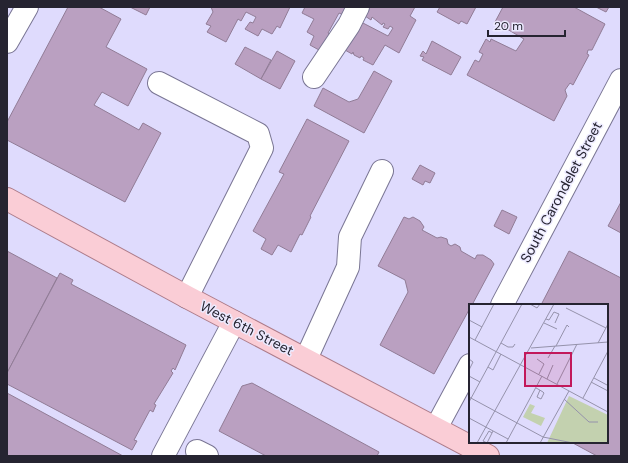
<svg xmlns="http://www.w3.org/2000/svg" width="628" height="463" viewBox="0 0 628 463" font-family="'DM Sans',sans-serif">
	<rect width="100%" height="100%" fill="#dfdbfd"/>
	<!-- building -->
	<g fill="#baa0c1" stroke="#917c96">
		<path d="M68,7H99L121,19L106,47L147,69L128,106L102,92L94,105L139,130L143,123L161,133L125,202L7,140V122Z"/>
		<path d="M130,7H150L146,15Z"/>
		<path d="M211,7H290L280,28L277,26L272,34L262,29L258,36L245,29L250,22L253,23L256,17L246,12L241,21L238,19L226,42L207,32L211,26L206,24L213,12Z"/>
		<path d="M305,7H356L350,18L339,13L328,33L333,36L319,50L310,45L314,36L307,32L314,19L302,13Z"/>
		<path d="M368,7H415L410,16L416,20L399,53L385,45L373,65L363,60L364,58L361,56L360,58L354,55L353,52L352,54L345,50L361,22L388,36L393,28L390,26L388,29L383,27L385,24L383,23L382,25L372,17L371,20L365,16Z"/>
		<path d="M440,7H476L467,24L461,21L459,24L437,12Z"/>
		<path d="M503,7H574L605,24L592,50H588L587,54L589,55L573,85L570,83L565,90L567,96L554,121L467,75L475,60L479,62L483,54L479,52L486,39L490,42L491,39L516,51L524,39L495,22Z"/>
		<path d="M596,7H609L606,12Z"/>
		<path d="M432,41L461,57L451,75L422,60L424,57L420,56L423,51L426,54Z"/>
		<path d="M245,47L271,60L261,79L235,64Z"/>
		<path d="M277,51L295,61L280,89L261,79Z"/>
		<path d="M374,71L392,81L364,133L314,106L323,88L349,102L358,99Z"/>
		<path d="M307,119L349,141L310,216L311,217L302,235L300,234L291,252L278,245L272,255L261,249L266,239L253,231L284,174L279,172Z"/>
		<path d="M420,165L435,173L430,183L425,181L423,185L412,179Z"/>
		<path d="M621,202V233L608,226Z"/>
		<path d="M502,210L517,217L509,234L494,226Z"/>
		<path d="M404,217L409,219L413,217L420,221L424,227L422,230L437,238L441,237L447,239L448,244L451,246L455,244L460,247L461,251L475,259L477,255H483L491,260L494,264L472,305H470V308L434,374L380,345L408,292L405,280L378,266Z"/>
		<path d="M7,251L57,278L7,373Z"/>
		<path d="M569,251L621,278V456H597L571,442H607V305H541Z"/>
		<path d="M60,273L73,280L71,284L186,345L175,370L173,368L171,371L173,373L154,404L156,405L153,412L150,410L134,440L137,441L132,450L7,384V373Z"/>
		<path d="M252,383L379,452L377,456H266L219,431L242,386Z"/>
		<path d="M7,393L123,456H7Z"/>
	</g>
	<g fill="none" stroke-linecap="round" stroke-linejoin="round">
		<defs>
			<g id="minor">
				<path d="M7,42L27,7"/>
				<path d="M314,77L349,25L358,7"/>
				<path d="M159,83L258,134L262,148L187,297"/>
				<path d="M502,305L621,80"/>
				<path d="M306,359L348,267L350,237L382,171"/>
				<path d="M436,428L470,365"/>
				<path d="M197,451L207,456"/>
				<path d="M163,456L234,322"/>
			</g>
			<path id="major" d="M7,199L187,297L488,456"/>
		</defs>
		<!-- minor casing -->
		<use href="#minor" stroke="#7a7694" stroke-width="24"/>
		<!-- major casing -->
		<use href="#major" stroke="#ad7c8a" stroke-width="24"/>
		<!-- minor -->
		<use href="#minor" stroke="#fff" stroke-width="22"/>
		<!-- major -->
		<use href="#major" stroke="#facdd6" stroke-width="22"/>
	</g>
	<g text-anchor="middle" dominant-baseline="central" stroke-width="3" stroke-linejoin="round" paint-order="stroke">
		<!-- street labels -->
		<g font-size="14" fill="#262431" stroke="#eceaff">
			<text transform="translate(561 192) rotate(-62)">South Carondelet Street</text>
			<text transform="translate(247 328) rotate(27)">West 6th Street</text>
		</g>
	</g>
	<!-- overview -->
	<g transform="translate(469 304)">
		<rect width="139" height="139" fill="#dfdbfd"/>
		<path d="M100,92L139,111V139H78ZM61,100L66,102L62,109L76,114L72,122L54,113Z" fill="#c3d1af"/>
		<path fill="none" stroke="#9592ab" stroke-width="1" d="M61,0L68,4L71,0M97,4L137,24M77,15L80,16L85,8L90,10L86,19M0,16L13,23M75,19L88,25M0,33L139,108M6,36L25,0M32,39L39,43H44L46,40M129,39L139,20M87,42L98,21L100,23M62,44L139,38M79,54L86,42M0,55L4,58L0,66M68,55L75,60L70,70M19,63L24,66L32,50M0,72L11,78M125,74L138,81M78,75L84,61M122,78L139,87M88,80L108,40M67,84L69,85L74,88L75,89L72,95L68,93L71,86M0,93L74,133L104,139M114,94L139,47M95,95L120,118H129M0,98L53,0M0,114L39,135M23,129L20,127L14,137L18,139L24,127M8,139L85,0M37,139L73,72M71,139L100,87"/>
		<path fill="#c2185b" fill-opacity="0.15" stroke="#c2185b" stroke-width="2" d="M56,49H102V82H56Z"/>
		<rect width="139" height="139" fill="none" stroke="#262431" stroke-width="2"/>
	</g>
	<!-- border -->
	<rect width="628" height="463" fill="none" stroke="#262431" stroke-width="16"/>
	<!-- scale -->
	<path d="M488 30v6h77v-6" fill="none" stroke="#262431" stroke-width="2"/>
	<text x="494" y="30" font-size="12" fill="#262431" stroke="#eceaff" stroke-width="3" paint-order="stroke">20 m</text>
</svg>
